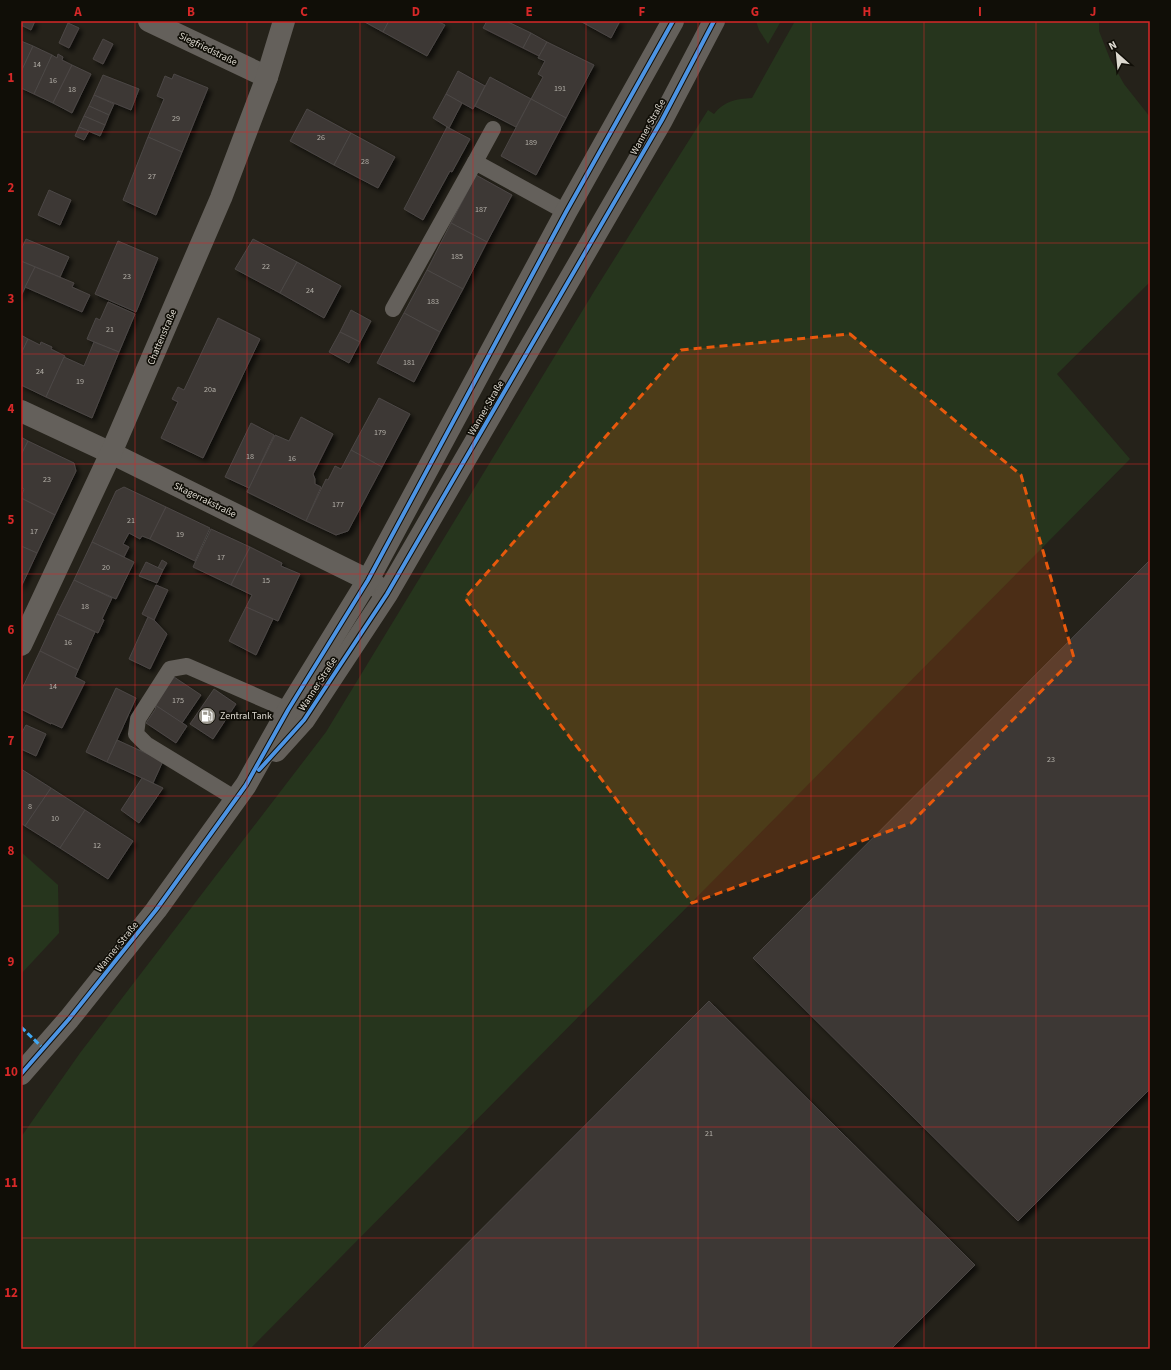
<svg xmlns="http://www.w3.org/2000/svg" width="1171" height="1370" viewBox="0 0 1171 1370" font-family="'Source Sans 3',sans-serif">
	<defs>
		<filter id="shadow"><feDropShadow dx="3.5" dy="3.5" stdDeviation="2" flood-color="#0009"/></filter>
	</defs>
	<rect width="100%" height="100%" fill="#25221a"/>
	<!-- green -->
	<g fill="#26351d">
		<path d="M756,21H781L768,44L759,30Z"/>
		<path d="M795,21H1099V31L1110,59L1124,84L1150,117V282L1057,374L1130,459L250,1349H21V1137L80,1053L326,732L598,285L708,110L714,114C724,101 736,99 752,98Z"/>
		<path d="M21,852L58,885L59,933L21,974Z"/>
	</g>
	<!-- building -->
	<g fill="#3c3836" stroke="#4c4745" filter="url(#shadow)">
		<path d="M22,21H35L31,30L21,25Z"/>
		<path d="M363,21H389L383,32Z"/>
		<path d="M389,21H437L445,25L427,56L383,32Z"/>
		<path d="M487,21H506L531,33L523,48L483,28Z"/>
		<path d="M580,21H620L611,38Z"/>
		<path d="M68,23L79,28L69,48L59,43Z"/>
		<path d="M531,33L547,42L539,56L523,48Z"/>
		<path d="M103,39L113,44L103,64L93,59Z"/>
		<path d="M21,41L33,46L21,72Z"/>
		<path d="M547,42L594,65L566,118L531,99L543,77L538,74L545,61L538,58Z"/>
		<path d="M33,46L52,55L34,94L21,88V72Z"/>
		<path d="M58,54L63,57L62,60L72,65L53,103L34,94L52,55L57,58Z"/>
		<path d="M72,65L91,74L72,113L53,103Z"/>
		<path d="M458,71L485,86L473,109L446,94Z"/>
		<path d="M174,74L208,88L182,152L148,137L164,99L157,96L165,76L172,79Z"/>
		<path d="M103,75L139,89L131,110L94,95Z"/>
		<path d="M490,77L531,99L516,127L475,106Z"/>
		<path d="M446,94L462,103L449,128L433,118Z"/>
		<path d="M94,95L114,104L109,115L89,106Z"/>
		<path d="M531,99L566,118L536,175L501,156Z"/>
		<path d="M89,106L109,115L105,125L84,116Z"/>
		<path d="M307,109L351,133L334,165L290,141Z"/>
		<path d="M84,116L105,125L100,136L79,127Z"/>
		<path d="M79,127L89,131L84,140L75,136Z"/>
		<path d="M447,127L470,139L452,172L450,171L423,220L404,209Z"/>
		<path d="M351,133L395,157L378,188L334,165Z"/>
		<path d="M148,137L182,152L156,215L123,200Z"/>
		<path d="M476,175L512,195L487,242L451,223Z"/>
		<path d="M49,190L71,200L60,225L38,215Z"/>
		<path d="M451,223L487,242L463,289L427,270Z"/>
		<path d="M26,239L69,257L60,277L21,261V250Z"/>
		<path d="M253,239L297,262L280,293L235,269Z"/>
		<path d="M118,241L158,258L136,312L95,294Z"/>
		<path d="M21,261L35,267L21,296Z"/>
		<path d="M297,262L341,286L324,318L280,293Z"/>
		<path d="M35,267L74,283L72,287L90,295L82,312L25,287Z"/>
		<path d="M427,270L463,289L440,332L404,313Z"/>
		<path d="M108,302L135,314L119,352L87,339L96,318L100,320Z"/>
		<path d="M351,310L371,321L360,342L340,332Z"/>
		<path d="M404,313L440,332L414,382L377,363Z"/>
		<path d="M218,318L260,339L203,458L161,438L178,402L172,399L178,387L184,390Z"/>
		<path d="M340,332L360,342L349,363L329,352Z"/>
		<path d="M21,335L28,339L21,354Z"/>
		<path d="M28,339L40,345L41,342L52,347L51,349L65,356L46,397L21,385V354Z"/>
		<path d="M94,342L119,352L92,418L46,397L64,357L84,366Z"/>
		<path d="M379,398L410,414L382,467L351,450Z"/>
		<path d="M301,417L333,434L313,474L315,479V484L321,487L306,521L247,492L275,435L289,441Z"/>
		<path d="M251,423L274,435L249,488L225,477Z"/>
		<path d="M21,437L28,441L21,455Z"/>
		<path d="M28,441L74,463L76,471L55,515L21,498L24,489L21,487V455Z"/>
		<path d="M351,450L382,467L348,531L336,535L306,521L326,479L328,480L335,466L341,469Z"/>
		<path d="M124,487L166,507L150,539L142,536L140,539L129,533L123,544L129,547L124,557L92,542L116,491Z"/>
		<path d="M21,498L55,515L37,553L21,546Z"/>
		<path d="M166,507L210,528L195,561L150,539Z"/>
		<path d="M211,529L250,547L231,585L193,567Z"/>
		<path d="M92,542L134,562L116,599L96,590V591L74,580Z"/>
		<path d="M21,546L37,553L21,587Z"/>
		<path d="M250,547L282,563L281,566L300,574L278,621L246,607L252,595L231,585Z"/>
		<path d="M162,560L167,563L163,570L158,568Z"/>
		<path d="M1150,560V1089L1018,1221L753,958Z"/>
		<path d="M146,562L163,570L157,583L139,576Z"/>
		<path d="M74,580L112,598L102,619L104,620L98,633L57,614Z"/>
		<path d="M156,585L168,590L154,620L142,614Z"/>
		<path d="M246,607L273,619L256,655L229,641Z"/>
		<path d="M57,614L95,632L78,670L40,651Z"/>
		<path d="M148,617L154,620L167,634L150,669L129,659Z"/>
		<path d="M40,651L78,670L75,677L85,682L62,728L51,723V724L21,709V691Z"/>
		<path d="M174,677L201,695L182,723L155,705Z"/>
		<path d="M116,688L136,698L107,762L86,752Z"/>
		<path d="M214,689L236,704L213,739L190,724Z"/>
		<path d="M155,705L187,726L176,743L146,723L156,708L154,706Z"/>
		<path d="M26,725L46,734L36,756L21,749V734Z"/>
		<path d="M117,740L163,761L153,783L107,762Z"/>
		<path d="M21,769L51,788L25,826L21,823Z"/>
		<path d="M142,778L163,788L139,823L121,810Z"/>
		<path d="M51,788L85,810L60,848L25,826Z"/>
		<path d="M85,810L133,841L108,879L60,848Z"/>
		<path d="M709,1001L975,1265L891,1349H362Z"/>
	</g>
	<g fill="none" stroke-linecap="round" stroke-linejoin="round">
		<!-- service -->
		<g stroke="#64605b" stroke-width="16">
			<path d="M475,162L493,129"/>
			<path d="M393,309L475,162L566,212"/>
			<path d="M236,799L146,744L136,734L138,719L170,669L187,666L288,710L297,716"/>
		</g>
		<!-- minor -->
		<g stroke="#64605b" stroke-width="22">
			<path d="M149,21L267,77"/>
			<path d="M21,411L111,453L368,580L379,588"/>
			<path d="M21,645L111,453L221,198L267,77L284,21"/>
			<path d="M276,751L304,720L387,594L662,120L714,21"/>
			<path d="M21,1074L69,1019L156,910L246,785L288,710L368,580L566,212L673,21"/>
		</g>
		<!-- quiet -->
		<path stroke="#3fa9f5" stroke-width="3" stroke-dasharray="6 3" stroke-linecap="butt" d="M21,1027L43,1048"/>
		<defs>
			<g id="cycleway">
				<path d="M259,770L304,720L387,594L662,120L714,21"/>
				<path d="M21,1074L69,1019L156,910L246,785L288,710L368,580L566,212L673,21"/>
			</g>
		</defs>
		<!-- cycleway casing -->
		<use href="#cycleway" stroke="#100e07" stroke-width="6"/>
		<!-- cycleway -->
		<use href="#cycleway" stroke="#4d94e3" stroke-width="4"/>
	</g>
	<!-- marked area -->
	<path fill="#e8590c" fill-opacity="0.2" stroke="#e8590c" stroke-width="3" stroke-dasharray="8 5" stroke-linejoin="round" d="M850,334L1021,475L1074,658L911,823L692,903L605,784L465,598L681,350Z"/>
	<!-- grid -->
	<path fill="none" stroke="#d62828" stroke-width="1" stroke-opacity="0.55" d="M135,21V1349M247,21V1349M360,21V1349M473,21V1349M586,21V1349M698,21V1349M811,21V1349M924,21V1349M1036,21V1349M21,132H1150M21,243H1150M21,354H1150M21,464H1150M21,574H1150M21,685H1150M21,796H1150M21,906H1150M21,1016H1150M21,1127H1150M21,1238H1150"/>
	<!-- icons -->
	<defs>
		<symbol id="fuel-disc" viewBox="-11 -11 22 22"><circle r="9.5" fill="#9d9990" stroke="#100e07"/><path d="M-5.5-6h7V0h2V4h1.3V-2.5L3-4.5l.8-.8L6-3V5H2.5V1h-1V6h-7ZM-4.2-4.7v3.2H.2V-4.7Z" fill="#fff"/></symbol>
	</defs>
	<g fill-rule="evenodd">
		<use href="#fuel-disc" x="197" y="706" width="20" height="20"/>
	</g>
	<g text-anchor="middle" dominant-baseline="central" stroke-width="3.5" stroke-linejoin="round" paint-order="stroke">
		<!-- number labels -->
		<g font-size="8" fill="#b5b1aa">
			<text x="37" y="64">14</text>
			<text x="53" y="80">16</text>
			<text x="560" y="88">191</text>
			<text x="72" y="89">18</text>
			<text x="176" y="118">29</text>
			<text x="321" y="137">26</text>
			<text x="531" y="142">189</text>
			<text x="365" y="161">28</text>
			<text x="152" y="176">27</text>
			<text x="481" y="209">187</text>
			<text x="457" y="256">185</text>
			<text x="266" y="266">22</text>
			<text x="127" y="276">23</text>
			<text x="310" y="290">24</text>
			<text x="433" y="301">183</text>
			<text x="110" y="329">21</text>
			<text x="409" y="362">181</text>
			<text x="40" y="371">24</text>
			<text x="80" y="381">19</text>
			<text x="210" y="389">20a</text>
			<text x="380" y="432">179</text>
			<text x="250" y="456">18</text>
			<text x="292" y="458">16</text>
			<text x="47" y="479">23</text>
			<text x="338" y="504">177</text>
			<text x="131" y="520">21</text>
			<text x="34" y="531">17</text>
			<text x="180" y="534">19</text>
			<text x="221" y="557">17</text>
			<text x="106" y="567">20</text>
			<text x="266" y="580">15</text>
			<text x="85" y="606">18</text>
			<text x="68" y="642">16</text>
			<text x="53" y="686">14</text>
			<text x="178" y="700">175</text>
			<text x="1051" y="759">23</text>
			<text x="30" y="806">8</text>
			<text x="55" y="818">10</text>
			<text x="97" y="845">12</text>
			<text x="709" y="1133">21</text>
		</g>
		<!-- street labels -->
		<g font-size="10" fill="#ddd9d0" stroke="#100e07">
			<text transform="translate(208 49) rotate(26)">Siegfriedstraße</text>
			<text transform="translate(648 127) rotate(-61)">Wanner Straße</text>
			<text transform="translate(162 337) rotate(-67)">Chattenstraße</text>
			<text transform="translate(486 408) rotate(-60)">Wanner Straße</text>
			<text transform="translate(205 500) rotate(26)">Skagerrakstraße</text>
			<text transform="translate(318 684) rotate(-57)">Wanner Straße</text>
			<text transform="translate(117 947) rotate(-51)">Wanner Straße</text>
		</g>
		<!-- poi labels -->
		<g font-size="10" fill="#ddd9d0" stroke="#100e07" text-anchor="start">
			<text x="220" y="716">Zentral Tank</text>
		</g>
	</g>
	<!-- border -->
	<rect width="1171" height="1370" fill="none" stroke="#100e07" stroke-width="44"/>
	<!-- north arrow -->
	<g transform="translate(1117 54) rotate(333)" stroke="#100e07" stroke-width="3" paint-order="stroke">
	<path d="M0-3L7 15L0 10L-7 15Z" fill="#ddd9d0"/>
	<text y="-6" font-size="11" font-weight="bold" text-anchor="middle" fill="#ddd9d0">N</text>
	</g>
	<rect x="22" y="22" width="1127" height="1326" fill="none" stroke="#d62828" stroke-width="1.5"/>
	<g font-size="13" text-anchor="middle" font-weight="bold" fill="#d62828">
		<text x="78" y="16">A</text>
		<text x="191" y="16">B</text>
		<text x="304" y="16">C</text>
		<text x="416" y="16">D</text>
		<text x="529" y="16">E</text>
		<text x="642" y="16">F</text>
		<text x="755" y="16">G</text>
		<text x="867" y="16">H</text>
		<text x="980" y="16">I</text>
		<text x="1093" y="16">J</text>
		<text x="11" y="82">1</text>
		<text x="11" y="192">2</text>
		<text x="11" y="303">3</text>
		<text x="11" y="413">4</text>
		<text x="11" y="524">5</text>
		<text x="11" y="634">6</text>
		<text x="11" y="745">7</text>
		<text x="11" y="855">8</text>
		<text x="11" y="966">9</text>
		<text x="11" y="1076">10</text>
		<text x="11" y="1187">11</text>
		<text x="11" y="1297">12</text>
	</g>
</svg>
